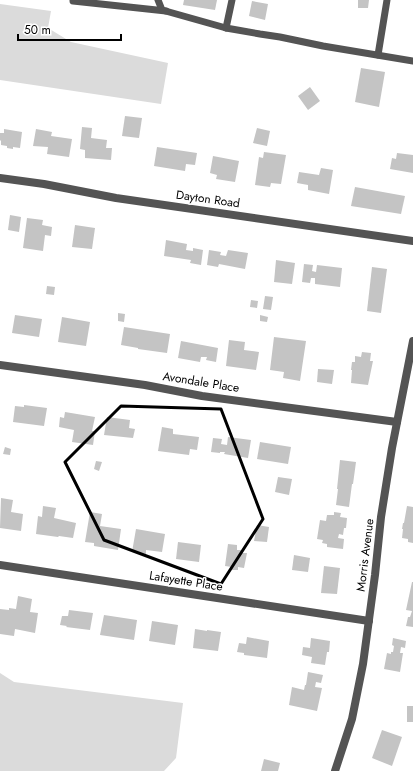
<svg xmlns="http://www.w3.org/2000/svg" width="413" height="771" viewBox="0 0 413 771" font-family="Jost,sans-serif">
	<rect width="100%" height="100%" fill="#fff"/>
	<!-- green -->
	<g fill="#dbdbdb">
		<path d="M0,4L51,11L48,28L71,42L168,63L161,104L0,80Z"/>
		<path d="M0,673L14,682L183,703L176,758L164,771H0Z"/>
	</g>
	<!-- building -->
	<g fill="#c4c4c4">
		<path d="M184,0H217L215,10L183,5Z"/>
		<path d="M358,0H369L368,8H358Z"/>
		<path d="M252,1L268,4L265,20L249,16Z"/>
		<path d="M361,68L385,72L379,107L355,102Z"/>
		<path d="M310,87L320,101L308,110L298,96Z"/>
		<path d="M125,116L142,118L139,138L122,136Z"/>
		<path d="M82,127L92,128L91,138L107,140L106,148H112L111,160L85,158V150L80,149Z"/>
		<path d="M257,128L270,131L267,146L253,143Z"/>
		<path d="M4,129L22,132L20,148L13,147V149L7,148V146L1,145V141L0,140V133H4Z"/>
		<path d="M36,129L52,132L51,136L72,139L69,157L47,154L48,147L33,146Z"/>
		<path d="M157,147L197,153L195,165L186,164L185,171L154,166Z"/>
		<path d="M264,152L286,155L281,184L271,183L270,187L255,185L259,157L263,158Z"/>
		<path d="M397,153L413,155V173L390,169L392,158L396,159Z"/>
		<path d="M213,156L239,161L235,182L216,179L217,175L210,173Z"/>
		<path d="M321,168L333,170L329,194L308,190V185L297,183L299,172L319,175Z"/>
		<path d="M355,187L405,196L401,214L351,206Z"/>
		<path d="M10,215L21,217L19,232L8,230Z"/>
		<path d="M27,218L43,220L42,225L52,227L51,236L45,235L43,251L23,248Z"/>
		<path d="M75,225L95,228L92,249L72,247Z"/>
		<path d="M166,240L187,244L186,250L193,251V248L203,250L201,265L190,263L191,260L164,256Z"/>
		<path d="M209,250L221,252L220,255L226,256L228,250L248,253L245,269L219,264L218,267L207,265Z"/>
		<path d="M276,260L295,263L292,284L274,282Z"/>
		<path d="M304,264L313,265L312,271L316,272L317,265L342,268L340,287L315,284V278H311L310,283L302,282Z"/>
		<path d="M372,267L387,269L381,313L367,311Z"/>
		<path d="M47,286L55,287L54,295L46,294Z"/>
		<path d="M265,296L273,297L271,310L263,309Z"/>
		<path d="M251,300L258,301L257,308L250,307Z"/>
		<path d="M118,313L125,314L124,322L118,321Z"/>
		<path d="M15,315L42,319L39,337L12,333Z"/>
		<path d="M260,315L268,317L267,322L260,321Z"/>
		<path d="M62,317L90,322L86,346L58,342Z"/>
		<path d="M124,327L170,334L167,353L138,349V348L121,345Z"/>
		<path d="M274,337L306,341L300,381L283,378L284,372L270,370Z"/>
		<path d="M229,340L245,342L244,350L259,352L256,370L226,366Z"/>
		<path d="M181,341L218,348L216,362L206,360L207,357H201L200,362L178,358Z"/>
		<path d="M362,352L371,353L370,361H373L368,385L351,383L352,370H351L352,362H355V356L361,357Z"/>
		<path d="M318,369L334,370L332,384L317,382Z"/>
		<path d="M24,405L47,408L44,426L13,422L15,406L24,407Z"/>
		<path d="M65,412L95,417L92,431H95L93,445L72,442L74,430L59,427L60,417L64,418Z"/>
		<path d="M107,417L130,420L129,428L135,429L133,438L104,435Z"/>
		<path d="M162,427L173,429V434L199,437L197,450L190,449L189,455L158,451Z"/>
		<path d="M228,437L251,440L248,458L224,454L225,452H220V453L211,452L213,438L222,439L221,444L227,445Z"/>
		<path d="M260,442L291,447L288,464L257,459Z"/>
		<path d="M5,447L11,449L10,455L3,454Z"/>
		<path d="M340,460L356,462L353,484H352L349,507L336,505L338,489H337Z"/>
		<path d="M96,461L102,462L99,471L94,469Z"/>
		<path d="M278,477L292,479L289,495L275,492Z"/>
		<path d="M1,498L13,500L11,512L23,514L21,531L0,528Z"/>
		<path d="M43,506L56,508L54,518L76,523L73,538L59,536L58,537L36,534L38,516L42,517Z"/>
		<path d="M407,506L413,507V543L408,542V539L402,538L403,529H402L403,523H404Z"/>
		<path d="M90,512L102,514L100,526L121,529L118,550L94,546V543L85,542Z"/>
		<path d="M334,512L341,513L340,517L347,518L346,528H344L343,535L339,534L338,538L344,539L343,549L327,547V544L322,543L323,540L317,539L320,520L326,521L327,515H334Z"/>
		<path d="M257,525L269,527L267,542L254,541Z"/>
		<path d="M136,529L165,534L162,552L146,550V554L132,552Z"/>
		<path d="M178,542L201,545L199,562L176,559Z"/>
		<path d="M228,544L237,545V550H242V553H247L244,568L238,567V570H231L232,567L225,566Z"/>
		<path d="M294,555L310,558L308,572L292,570Z"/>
		<path d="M324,566L340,568L337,594L321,593Z"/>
		<path d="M412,582H413V627L406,626L408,617H410L412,611L406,610Z"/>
		<path d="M18,596L32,599L30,612L38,613L35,633L15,629L14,636L0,634V609L9,610V608L16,609Z"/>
		<path d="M69,610L93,613L90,630L66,627L67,626L60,625L62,616H68Z"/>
		<path d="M104,615L137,620L134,640L100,635Z"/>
		<path d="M152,621L178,625L175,645L149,641Z"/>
		<path d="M195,629L207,631V630L221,632L218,651L193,648Z"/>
		<path d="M247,637L269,641L267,658L244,655V653L237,652L239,643L246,644Z"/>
		<path d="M311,638L330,641L329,652H327L325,665L311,663L312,657L302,655L303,647L310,648Z"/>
		<path d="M393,638L406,641L405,648L401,647L400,653H403L400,672L384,669L387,653L391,654V652H393L394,646L392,645Z"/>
		<path d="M308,672L323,675L321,683L316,682L315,687L322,688L317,711L289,705L292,687L304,690L305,685H306Z"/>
		<rect x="407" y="706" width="6" height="16"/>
		<path d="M382,730L402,737L392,766L372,758Z"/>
		<path d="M264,759L280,763L278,771H261Z"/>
	</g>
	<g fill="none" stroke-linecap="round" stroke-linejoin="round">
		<!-- lane -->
		<g stroke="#545454" stroke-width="7">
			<path d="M73,0V1L166,11"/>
			<path d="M158,0L162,10L226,28"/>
			<path d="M232,0L226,28L260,34L280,37L323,46L413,61"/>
			<path d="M378,55L387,0"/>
		</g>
		<!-- street -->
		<g stroke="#545454" stroke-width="8">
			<path d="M0,178L44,184L116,198L413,241"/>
			<path d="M0,365L145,385L202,396L397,422"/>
			<path d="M0,565L369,621"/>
			<path d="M335,771L352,719L363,664L375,575L381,517L392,448L413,341"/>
		</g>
	</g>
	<!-- marked area -->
	<path fill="none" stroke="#000" stroke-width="3" stroke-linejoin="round" d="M121,406L221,409L263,519L221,584L104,540L65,462Z"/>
	<g text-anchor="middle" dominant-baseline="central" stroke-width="3" stroke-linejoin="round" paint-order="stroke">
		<!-- street labels -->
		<g font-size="12" fill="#000" stroke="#fff">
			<text transform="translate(208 199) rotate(8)">Dayton Road</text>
			<text transform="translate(201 382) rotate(9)">Avondale Place</text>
			<text transform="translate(365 555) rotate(-83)">Morris Avenue</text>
			<text transform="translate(186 581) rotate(9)">Lafayette Place</text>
		</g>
	</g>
	<!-- scale -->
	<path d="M18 34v6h103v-6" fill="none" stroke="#000000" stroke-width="2"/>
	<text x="24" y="34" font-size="12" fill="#000000" stroke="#ffffff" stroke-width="3" paint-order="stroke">50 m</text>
</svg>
